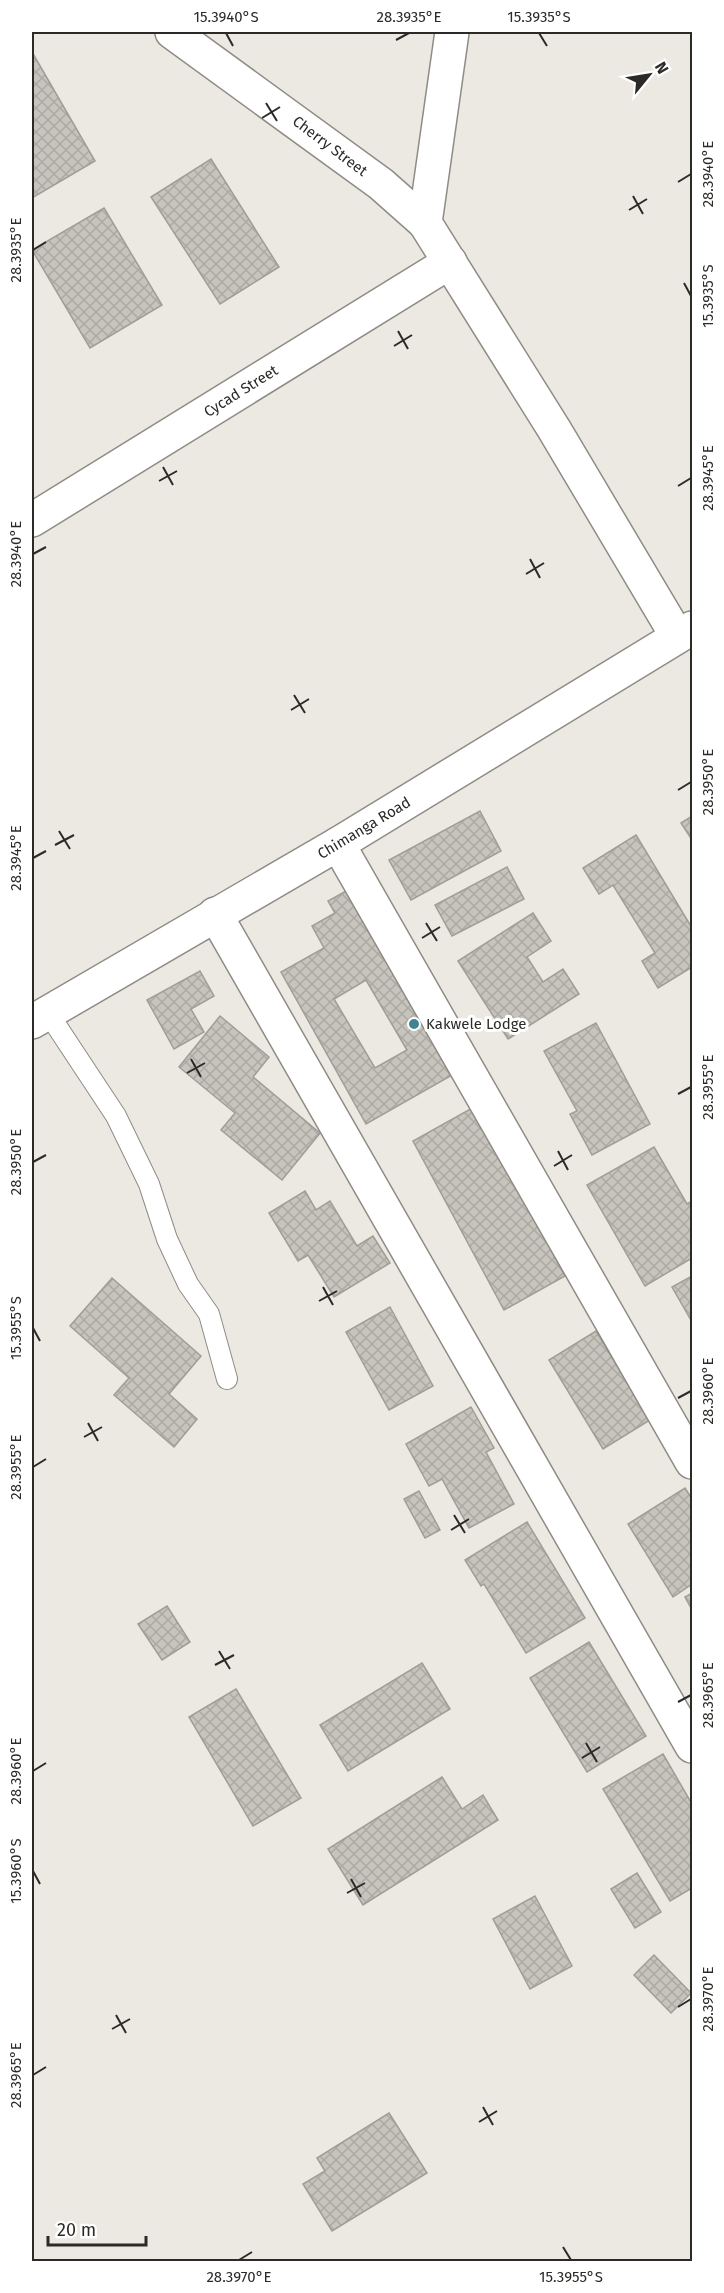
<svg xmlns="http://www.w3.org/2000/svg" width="724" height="2293" viewBox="0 0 724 2293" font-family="'Fira Sans',sans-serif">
	<defs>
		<pattern id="building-cross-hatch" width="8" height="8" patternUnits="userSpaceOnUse" patternTransform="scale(1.5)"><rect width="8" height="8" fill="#c7c4bd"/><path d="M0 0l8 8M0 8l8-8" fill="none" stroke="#aba9a2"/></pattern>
	</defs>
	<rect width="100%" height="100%" fill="#ece9e2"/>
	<!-- building -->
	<g fill="url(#building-cross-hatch)" stroke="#a09d97" stroke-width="1.5" fill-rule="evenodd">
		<path d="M32,52L95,161L32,198Z"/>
		<path d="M211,159L279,267L220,304L151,197Z"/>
		<path d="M104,208L162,305L90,348L32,250Z"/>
		<path d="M480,811L501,851L411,900L389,860Z"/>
		<path d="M692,816V840L681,823Z"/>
		<path d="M636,835L692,928V967L658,988L642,961L655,953L613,885L599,894L583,868Z"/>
		<path d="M507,867L524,899L452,936L435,905Z"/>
		<path d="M357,885L461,1070L366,1124L281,972L324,948L312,926L335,913L328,901ZM366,980L407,1050L375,1068L334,999Z"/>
		<path d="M533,913L551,941L527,957L543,982L563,969L579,994L508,1039L458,961Z"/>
		<path d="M200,971L214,996L191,1009L204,1032L174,1049L147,1000Z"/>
		<path d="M220,1016L269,1057L253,1077L320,1133L282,1180L221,1130L235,1113L179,1067Z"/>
		<path d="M596,1023L650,1124L592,1155L570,1114L577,1111L544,1051Z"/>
		<path d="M474,1107L565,1276L504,1310L413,1141Z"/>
		<path d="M654,1147L687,1204L692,1201V1258L645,1286L587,1185Z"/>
		<path d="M305,1191L316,1210L330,1201L357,1246L373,1236L390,1263L334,1297L308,1255L298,1261L269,1213Z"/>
		<path d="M692,1276V1322L672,1287Z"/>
		<path d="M112,1278L201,1356L169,1394L197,1419L174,1447L114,1395L129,1378L70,1326Z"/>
		<path d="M390,1307L433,1386L389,1410L346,1332Z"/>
		<path d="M596,1331L650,1420L603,1449L549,1360Z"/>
		<path d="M471,1407L494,1448L486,1452L514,1504L469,1528L442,1479L429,1486L406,1444Z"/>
		<path d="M685,1488L692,1499V1584L673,1597L628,1524Z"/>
		<path d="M419,1491L440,1530L425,1538L404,1499Z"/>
		<path d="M527,1522L585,1618L526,1653L484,1584L481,1586L465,1560Z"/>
		<path d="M692,1593V1610L685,1597Z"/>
		<path d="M167,1606L190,1642L162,1660L138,1624Z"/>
		<path d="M589,1642L646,1736L587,1772L530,1678Z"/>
		<path d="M422,1663L450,1709L348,1771L320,1725Z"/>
		<path d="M236,1689L301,1798L253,1826L189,1717Z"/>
		<path d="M663,1754L692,1804V1888L670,1901L603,1789Z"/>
		<path d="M442,1777L462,1809L483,1795L498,1820L363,1905L328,1849Z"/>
		<path d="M637,1873L661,1912L635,1928L611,1889Z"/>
		<path d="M535,1896L572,1966L530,1989L493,1919Z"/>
		<path d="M654,1955L691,1993L671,2013L634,1975Z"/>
		<path d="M389,2113L427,2173L332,2231L303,2184L325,2171L317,2158Z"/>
	</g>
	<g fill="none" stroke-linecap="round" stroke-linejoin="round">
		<defs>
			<path id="lane" d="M48,1013L116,1116L149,1184L167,1239L188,1284L209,1314L227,1379"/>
			<g id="street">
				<path d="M172,32L381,184L425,223"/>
				<path d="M452,32L425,223L554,429L677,636"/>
				<path d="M32,520L450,262"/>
				<path d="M338,844L692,1462"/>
				<path d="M215,914L692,1746"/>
			</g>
			<path id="secondary" d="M32,1022L338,844L692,628"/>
		</defs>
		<!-- lane casing -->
		<use href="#lane" stroke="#8f8c86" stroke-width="22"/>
		<!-- street casing -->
		<use href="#street" stroke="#8f8c86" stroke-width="36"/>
		<!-- secondary casing -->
		<use href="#secondary" stroke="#8f8c86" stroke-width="36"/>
		<!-- lane -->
		<use href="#lane" stroke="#fff" stroke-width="20"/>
		<!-- street -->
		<use href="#street" stroke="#fff" stroke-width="33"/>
		<!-- secondary -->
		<use href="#secondary" stroke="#fff" stroke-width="33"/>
	</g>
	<!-- ticks -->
	<path fill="none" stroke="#2b2a27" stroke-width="2" d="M226,33L233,46M539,33L547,46M396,40L409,33M266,103L277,121M262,118L280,107M678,182L691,174M633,196L643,214M629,210L647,199M33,250L46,242M684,283L691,296M398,331L408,349M394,346L412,335M163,467L173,485M159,481L177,471M678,486L691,478M33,554L46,547M530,559L540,578M526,574L544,563M294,695L305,713M291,710L309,699M678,790L691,782M59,831L70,849M55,845L74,835M33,858L46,851M426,923L437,941M422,938L440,927M191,1059L201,1077M187,1073L205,1063M678,1094L691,1087M558,1151L568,1170M33,1162L46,1155M554,1166L572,1155M323,1287L333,1305M319,1301L337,1291M33,1328L40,1341M678,1398L691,1391M88,1423L98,1441M84,1437L102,1427M33,1467L46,1459M454,1515L465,1533M451,1530L469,1519M219,1651L230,1669M215,1665L234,1655M678,1702L691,1695M586,1743L597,1762M582,1758L600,1747M33,1771L46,1763M33,1871L40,1884M351,1879L361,1897M347,1893L365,1883M678,2007L691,1999M116,2015L126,2033M112,2029L130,2019M33,2075L46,2067M483,2107L493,2125M479,2122L497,2111M563,2247L571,2260M239,2260L252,2252"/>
	<!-- markers -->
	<circle fill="#3f8591" stroke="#fff" stroke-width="2" cx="414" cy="1024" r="6"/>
	<g text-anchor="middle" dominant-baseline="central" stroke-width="6" stroke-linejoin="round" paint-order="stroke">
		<!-- street labels -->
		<g font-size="15" fill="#2b2a27" stroke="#fff">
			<text transform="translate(330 146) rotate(37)">Cherry Street</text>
			<text transform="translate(241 391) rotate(-32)">Cycad Street</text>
			<text transform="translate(364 828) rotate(-31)">Chimanga Road</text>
		</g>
		<!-- poi labels -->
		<g font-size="15" fill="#2b2a27" stroke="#fff" text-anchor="start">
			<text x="426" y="1024">Kakwele Lodge</text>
		</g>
	</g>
	<!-- border -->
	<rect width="724" height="2293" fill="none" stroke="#ffffff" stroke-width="66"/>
	<!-- north arrow -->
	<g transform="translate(649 75) rotate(60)" stroke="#ffffff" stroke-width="4.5" paint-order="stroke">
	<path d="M0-4.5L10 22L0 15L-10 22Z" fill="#2b2a27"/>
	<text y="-9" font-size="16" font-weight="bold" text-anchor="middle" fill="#2b2a27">N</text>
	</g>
	<!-- scale -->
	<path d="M48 2236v9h98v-9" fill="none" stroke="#2b2a27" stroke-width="3"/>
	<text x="57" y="2236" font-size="18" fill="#2b2a27" stroke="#ffffff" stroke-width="4.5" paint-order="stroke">20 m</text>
	<rect x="33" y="33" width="658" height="2227" fill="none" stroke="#2b2a27" stroke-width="2"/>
	<g font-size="15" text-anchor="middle" fill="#2b2a27">
		<text x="226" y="22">15.3940°S</text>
		<text x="409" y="22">28.3935°E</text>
		<text x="539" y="22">15.3935°S</text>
		<text transform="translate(708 174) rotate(-90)" y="5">28.3940°E</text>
		<text transform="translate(16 250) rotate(-90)" y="5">28.3935°E</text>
		<text transform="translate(708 296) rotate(-90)" y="5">15.3935°S</text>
		<text transform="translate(708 478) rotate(-90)" y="5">28.3945°E</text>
		<text transform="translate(16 554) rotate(-90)" y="5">28.3940°E</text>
		<text transform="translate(708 782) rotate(-90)" y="5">28.3950°E</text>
		<text transform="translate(16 858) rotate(-90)" y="5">28.3945°E</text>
		<text transform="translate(708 1087) rotate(-90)" y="5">28.3955°E</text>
		<text transform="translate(16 1162) rotate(-90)" y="5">28.3950°E</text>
		<text transform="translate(16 1328) rotate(-90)" y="5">15.3955°S</text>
		<text transform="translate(708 1391) rotate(-90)" y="5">28.3960°E</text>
		<text transform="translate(16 1467) rotate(-90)" y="5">28.3955°E</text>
		<text transform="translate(708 1695) rotate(-90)" y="5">28.3965°E</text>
		<text transform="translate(16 1771) rotate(-90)" y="5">28.3960°E</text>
		<text transform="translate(16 1871) rotate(-90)" y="5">15.3960°S</text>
		<text transform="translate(708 1999) rotate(-90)" y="5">28.3970°E</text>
		<text transform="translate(16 2075) rotate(-90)" y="5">28.3965°E</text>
		<text x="239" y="2282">28.3970°E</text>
		<text x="571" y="2282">15.3955°S</text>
	</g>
</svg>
